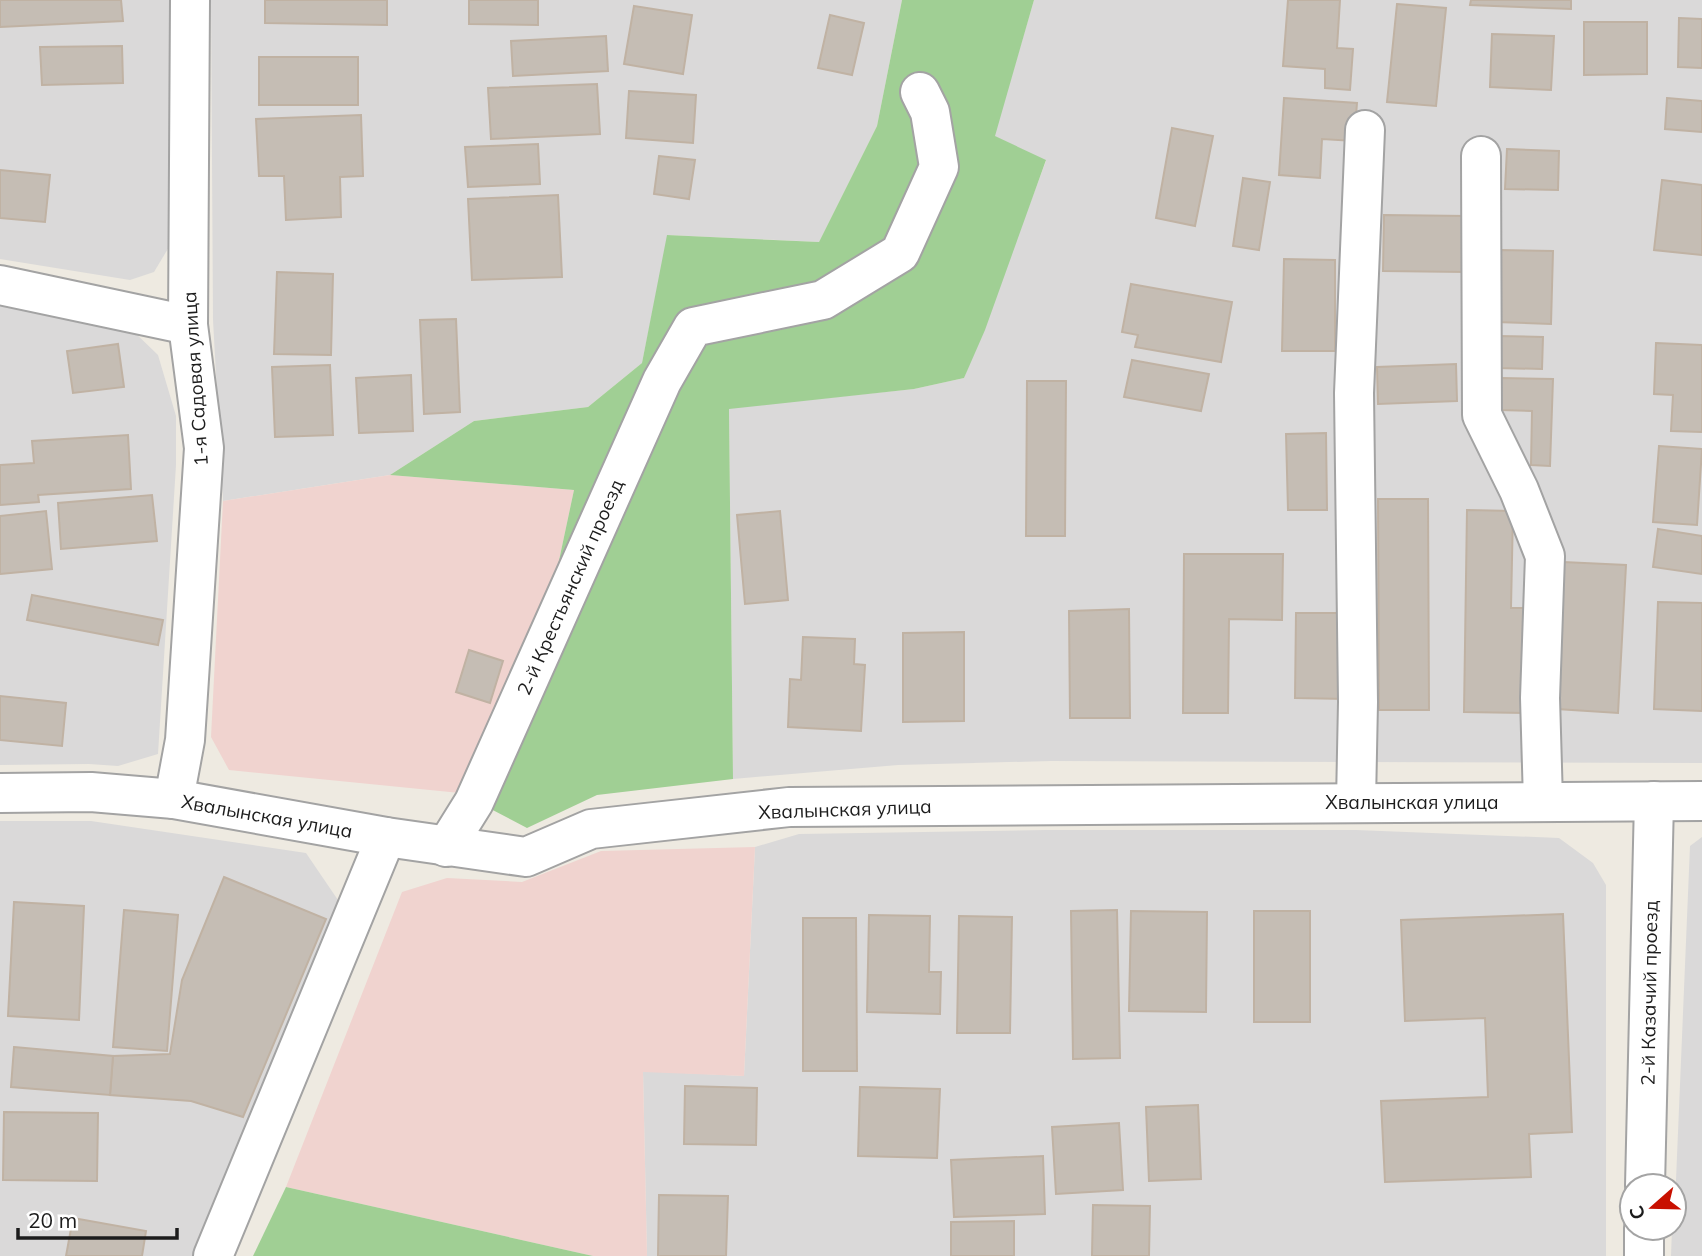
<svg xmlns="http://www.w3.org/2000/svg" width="1702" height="1256" viewBox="0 0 1702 1256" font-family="Mulish,sans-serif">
	<rect width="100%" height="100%" fill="#eeeae1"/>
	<!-- residential -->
	<g fill="#dad9d9">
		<path d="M0,0H171L172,242L154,272L130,280L0,259Z"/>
		<path d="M211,0H902L877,126L819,242L668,235L642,363L588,407L474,421L390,475L223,501L213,320Z"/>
		<path d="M1034,0H1702V763L1051,761L898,765L733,779L729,408L914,389L964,378L1046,161L994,136Z"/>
		<path d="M0,302L130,328L158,355L176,416V465L158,754L118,766L89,764L0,765Z"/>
		<path d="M0,821H91L306,853L340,903L194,1256H0Z"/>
		<path d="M1046,830H1356L1559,838L1593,863L1606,885V1256H647L643,1071L744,1076L755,847L799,834Z"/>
		<path d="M1702,837V1256H1671L1672,1228H1674L1690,846Z"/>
	</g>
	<!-- commercial -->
	<g fill="#f0d3cf">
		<path d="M390,475L574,490L554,584L460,793L229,770L211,737L223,501Z"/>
		<path d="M755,847L744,1076L643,1072L647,1256H593L286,1187L402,892L447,878L522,882L601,851Z"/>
	</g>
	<!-- forest -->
	<g fill="#a0cf94">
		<path d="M902,0H1034L995,136L1046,160L985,330L964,378L914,389L729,409L733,779L597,795L527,828L460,793L554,584L574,490L390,475L474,421L588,407L642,363L667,235L819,242L877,126Z"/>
		<path d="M286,1187L593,1256H253Z"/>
	</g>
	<!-- building -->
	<g fill="#c5bdb4" stroke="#c0b2a3" stroke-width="2">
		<path d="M0,0H121L123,21L0,27Z"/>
		<path d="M265,0H387V25L265,23Z"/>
		<path d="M469,0H538V25L469,24Z"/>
		<path d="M1288,0H1340L1337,48L1353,49L1350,90L1325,88V69L1283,66Z"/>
		<path d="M1471,0H1571V9L1470,5Z"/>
		<path d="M1397,4L1446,8L1436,106L1387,102Z"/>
		<path d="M634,6L692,15L683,74L624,64Z"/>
		<path d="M830,15L864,23L852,75L818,68Z"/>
		<path d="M1679,18L1702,19V68L1678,67Z"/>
		<path d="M1584,22H1647V74L1584,75Z"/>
		<path d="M1492,34L1554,36L1551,90L1490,87Z"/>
		<path d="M606,36L608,71L513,76L511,41Z"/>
		<path d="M122,46L123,83L42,85L40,47Z"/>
		<rect x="259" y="57" width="99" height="48"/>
		<path d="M597,84L600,134L491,139L488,88Z"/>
		<path d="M629,91L696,95L693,143L626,138Z"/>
		<path d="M1284,98L1357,103L1354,141L1322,139L1320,178L1279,175Z"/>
		<path d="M1667,98L1702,101V132L1665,129Z"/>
		<path d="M361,115L363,176L340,177L341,217L286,220L284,176H259L256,119Z"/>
		<path d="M1172,128L1213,136L1195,226L1156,218Z"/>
		<path d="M538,144L540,184L468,187L465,147Z"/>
		<path d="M1507,149L1559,151L1558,190L1505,189Z"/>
		<path d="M659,156L695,160L689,199L654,194Z"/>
		<path d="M0,170L50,175L45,222L0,218Z"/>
		<path d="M1243,178L1270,182L1259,250L1233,246Z"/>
		<path d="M1662,180L1702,185V255L1654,250Z"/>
		<path d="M558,195L562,277L472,280L468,199Z"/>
		<path d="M1384,215L1467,216L1466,272L1383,271Z"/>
		<path d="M1499,250L1553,251L1551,324L1496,322Z"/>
		<path d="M1284,259L1335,260V351H1282Z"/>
		<path d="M277,272L333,274L331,355L274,354Z"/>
		<path d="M1131,284L1232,302L1221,362L1135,347L1138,335L1122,332Z"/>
		<path d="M456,319L460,412L424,414L420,320Z"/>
		<path d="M1498,336L1543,337L1542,369L1498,368Z"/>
		<path d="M1656,343L1702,345V432L1671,431L1673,395L1654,394Z"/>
		<path d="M118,344L124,387L73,393L67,351Z"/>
		<path d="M1132,360L1209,374L1201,411L1124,397Z"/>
		<path d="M1456,364L1457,401L1378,404L1377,367Z"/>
		<path d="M330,365L333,435L275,437L272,367Z"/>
		<path d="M411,375L413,431L359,433L356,378Z"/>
		<path d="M1501,378L1553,379L1550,466L1531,465L1532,411L1501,410Z"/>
		<path d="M1027,381H1066L1065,536H1026Z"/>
		<path d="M1326,433L1327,510H1288L1286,434Z"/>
		<path d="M128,435L131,489L38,495L39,502L0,505V465L34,463L32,441Z"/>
		<path d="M1659,446L1702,449L1697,525L1653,522Z"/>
		<path d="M152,495L157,541L61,549L58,503Z"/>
		<path d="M1378,499H1428L1429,710H1379Z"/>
		<path d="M1467,510L1513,511L1511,608H1529L1528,713L1464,712Z"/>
		<path d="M46,511L52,569L0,574V516Z"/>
		<path d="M780,511L788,600L745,604L737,515Z"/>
		<path d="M1658,529L1702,536V574L1653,567Z"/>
		<path d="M1184,554H1283L1282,620L1229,619L1228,713H1183Z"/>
		<path d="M1563,562L1626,565L1618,713L1557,709Z"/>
		<path d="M32,595L163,620L158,645L27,620Z"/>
		<path d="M1658,602L1702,603V711L1654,709Z"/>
		<path d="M1129,609L1130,718H1070L1069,611Z"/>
		<path d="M1296,613H1348L1347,699L1295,698Z"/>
		<path d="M964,632V721L903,722V633Z"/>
		<path d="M803,637L855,639L854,664L865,665L861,731L788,727L790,679L801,680Z"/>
		<path d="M469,650L503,661L490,703L456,692Z"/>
		<path d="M0,696L66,703L62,746L0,740Z"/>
		<path d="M224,877L326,919L243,1117L191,1101L110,1095L113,1056L170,1054L182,980Z"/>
		<path d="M14,902L84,906L79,1020L8,1016Z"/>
		<path d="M124,910L178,915L167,1051L113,1047Z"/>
		<path d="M1117,910L1120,1058L1073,1059L1071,911Z"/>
		<path d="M1131,911L1207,912L1206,1012L1129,1011Z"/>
		<rect x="1254" y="911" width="56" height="111"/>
		<path d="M1563,914L1572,1132L1529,1134L1531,1177L1385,1182L1381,1101L1488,1097L1485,1018L1405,1021L1401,920Z"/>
		<path d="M869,915L930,916L929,972H941L940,1014L867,1012Z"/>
		<path d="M959,916L1012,917L1010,1033H957Z"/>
		<path d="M803,918H856L857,1071H803Z"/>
		<path d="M14,1047L113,1056L110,1095L11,1087Z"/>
		<path d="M685,1086L757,1088L756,1145L684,1144Z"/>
		<path d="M860,1087L940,1089L937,1158L858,1156Z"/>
		<path d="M1198,1105L1201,1179L1149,1181L1146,1107Z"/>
		<path d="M4,1112L98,1113L97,1181L3,1180Z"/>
		<path d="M1119,1123L1123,1190L1056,1194L1052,1127Z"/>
		<path d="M1043,1156L1045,1214L954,1217L951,1160Z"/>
		<path d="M659,1195L728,1196L726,1256H658Z"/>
		<path d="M1093,1205L1150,1206L1149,1256H1092Z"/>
		<path d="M73,1218L146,1231L142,1256H66Z"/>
		<path d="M1014,1221V1256H951V1222Z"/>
	</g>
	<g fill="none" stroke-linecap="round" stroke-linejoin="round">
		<defs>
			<g id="minor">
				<path d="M1481,156L1482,415L1519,490L1545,556L1540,698L1543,801"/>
				<path d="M0,285L188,325"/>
				<path d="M0,793L91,792L174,799L386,837L526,857L591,829L789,807L1702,801"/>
				<path d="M174,799L185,740L204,448L188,325L190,0"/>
				<path d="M1356,802L1358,702L1354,393L1365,130"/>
				<path d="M446,847L474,802L662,381L693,327L823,300L900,253L939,167L930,112L920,92"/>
				<path d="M1645,1186L1654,801"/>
				<path d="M213,1256L386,837"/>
				<path d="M1644,1256V1228"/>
			</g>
		</defs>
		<!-- minor casing -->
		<use href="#minor" stroke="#a3a3a3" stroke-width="42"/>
		<!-- minor -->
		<use href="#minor" stroke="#fff" stroke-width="38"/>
	</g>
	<g text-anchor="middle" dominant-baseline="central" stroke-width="5" stroke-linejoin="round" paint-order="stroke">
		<!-- street labels -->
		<g font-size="19" fill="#1c1c1c" stroke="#fff">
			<text transform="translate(195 379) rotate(-94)">1-я Садовая улица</text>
			<text transform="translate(570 587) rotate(-66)">2-й Крестьянский проезд</text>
			<text x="1412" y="802">Хвалынская улица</text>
			<text transform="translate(845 809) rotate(-2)">Хвалынская улица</text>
			<text transform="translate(267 816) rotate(10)">Хвалынская улица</text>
			<text transform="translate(1649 993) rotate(-89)">2-й Казачий проезд</text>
		</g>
	</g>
	<!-- north arrow -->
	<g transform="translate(1653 1207) rotate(250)"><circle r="33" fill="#ffffff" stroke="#a4a4a4" stroke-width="2"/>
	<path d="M0-5L12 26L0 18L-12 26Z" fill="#c81000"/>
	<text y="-10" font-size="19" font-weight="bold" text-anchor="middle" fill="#1c1c1c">С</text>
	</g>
	<!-- scale -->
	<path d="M18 1228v10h159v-10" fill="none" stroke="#1c1c1c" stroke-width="3.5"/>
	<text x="28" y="1228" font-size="21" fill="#1c1c1c" stroke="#ffffff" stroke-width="5" paint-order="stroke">20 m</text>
</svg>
